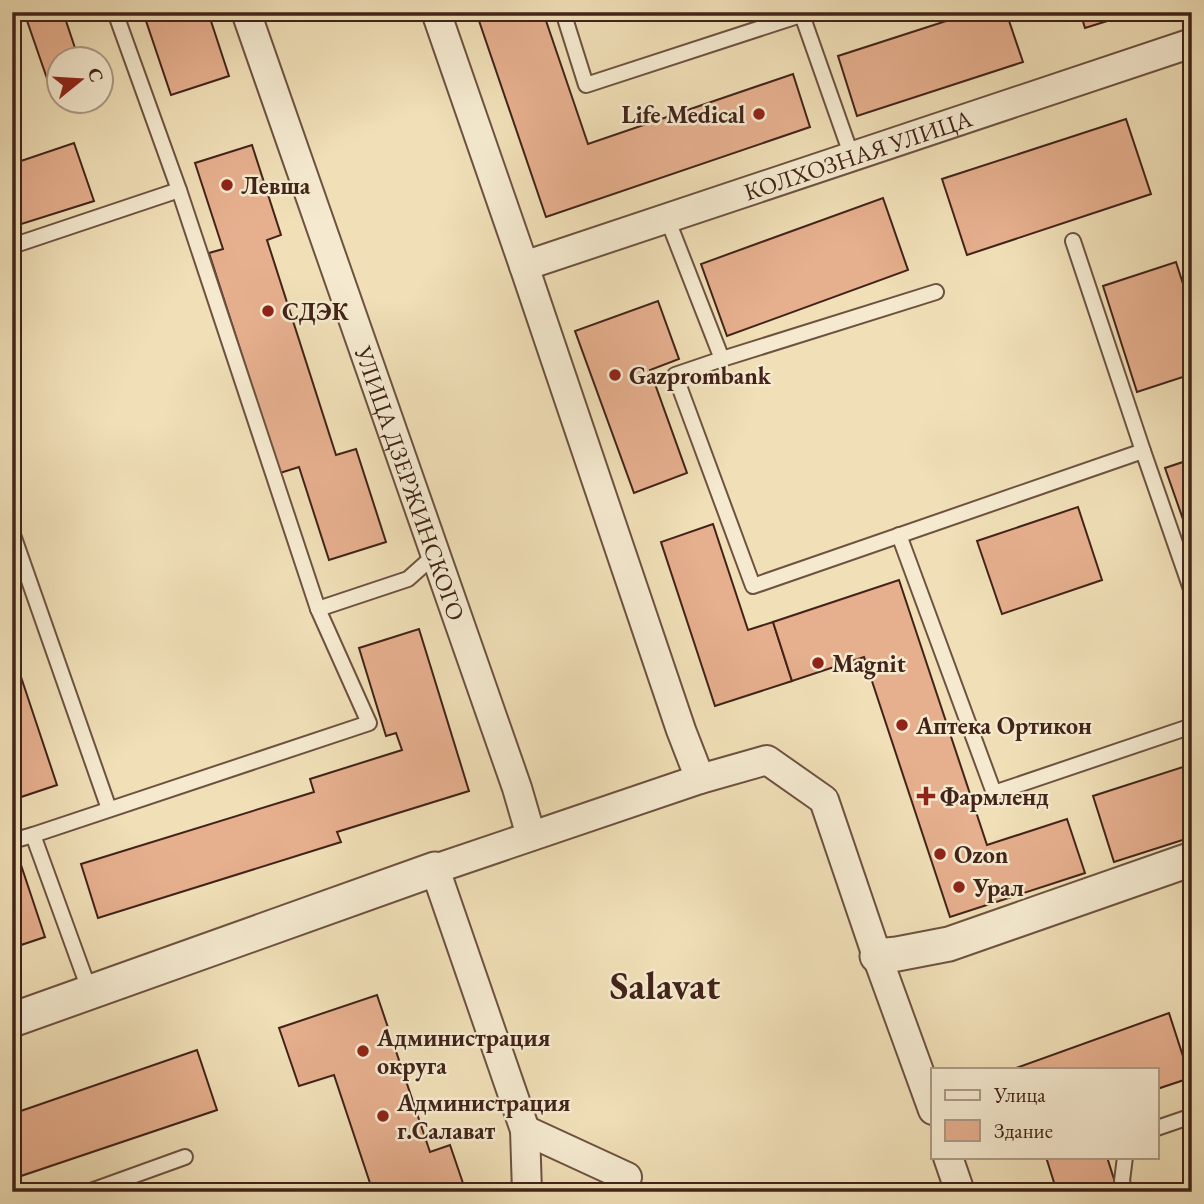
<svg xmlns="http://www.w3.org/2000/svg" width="1204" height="1204" viewBox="0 0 1204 1204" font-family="'EB Garamond',serif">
	<rect width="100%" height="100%" fill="#f0dfb7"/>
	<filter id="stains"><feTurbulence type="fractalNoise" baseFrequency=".00286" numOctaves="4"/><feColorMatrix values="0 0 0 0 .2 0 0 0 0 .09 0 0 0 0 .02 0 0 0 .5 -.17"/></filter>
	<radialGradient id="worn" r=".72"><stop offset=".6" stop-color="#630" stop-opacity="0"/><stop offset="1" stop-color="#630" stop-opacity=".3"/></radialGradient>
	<!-- building -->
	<g fill="#e6af8e" stroke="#412319" stroke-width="2">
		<path d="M24,12H63L79,60H60V87L51,90Z"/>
		<path d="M143,12H208L229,76L171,95Z"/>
		<path d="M476,12H543L588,144L793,74L810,127L546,217Z"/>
		<path d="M974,12H1006L1023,62L857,116L838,56Z"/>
		<path d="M1080,12H1136L1085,28Z"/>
		<path d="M1126,119L1151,194L967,255L942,179Z"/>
		<path d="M74,143L94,201L12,227V164Z"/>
		<path d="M252,145L281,235L267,240L336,455L356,449L386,542L329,560L299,467L280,473L209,253L223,249L195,163Z"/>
		<path d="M883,198L908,270L727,336L701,264Z"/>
		<path d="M1176,262L1192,312V374L1137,392L1103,286Z"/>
		<path d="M658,301L679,359L650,370L687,473L634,493L575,331Z"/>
		<path d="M1192,459V545L1165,468Z"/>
		<path d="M1078,507L1102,580L1002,614L977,541Z"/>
		<path d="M713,524L748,630L773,622L792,681L715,706L661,542Z"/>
		<path d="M899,580L987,845L1067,819L1085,873L950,917L864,657L792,681L773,622Z"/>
		<path d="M419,629L469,791L337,832L341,842L98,918L81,864L314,792L310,779L402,750L396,733L386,736L359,648Z"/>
		<path d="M12,650L57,785L12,800Z"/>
		<path d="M1192,764V837L1114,862L1093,796Z"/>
		<path d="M18,856L45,937L12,948V858Z"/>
		<path d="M377,995L430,1152L450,1145L466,1192H373L334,1075L299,1086L279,1028Z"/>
		<path d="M1169,1013L1190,1078L1157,1089V1069H1016V1068Z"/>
		<path d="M197,1050L217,1110L12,1179V1114Z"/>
		<path d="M1046,1157H1107L1118,1192H1057Z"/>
	</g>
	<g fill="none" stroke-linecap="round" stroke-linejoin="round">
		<defs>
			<g id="service">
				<path d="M563,12L586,85L810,12"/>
				<path d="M802,15L852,157"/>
				<path d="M667,218L722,359L675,375L753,586L1143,451L1192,592"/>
				<path d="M1073,241L1143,451"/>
				<path d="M12,246L179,190"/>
				<path d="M722,359L936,292"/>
				<path d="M12,532L109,809"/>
				<path d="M899,535L994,793L1192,726"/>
				<path d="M318,609L408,579L436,554"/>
				<path d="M12,841L33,835"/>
				<path d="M90,992L33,835L369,723L318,609L179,190L115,12"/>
				<path d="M1157,1128L1192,1116"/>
				<path d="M1125,1157L1122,1181L1125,1192"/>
				<path d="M88,1192L185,1157"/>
			</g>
			<g id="minor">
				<path id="s1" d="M246,12L517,788L531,836"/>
				<path d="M436,12L524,266L681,730L700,779"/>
				<path id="s2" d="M524,266L1192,43"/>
				<path d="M525,1130L627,1177L621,1192"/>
				<path d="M948,1157L960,1192"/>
				<path d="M527,1192L525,1130L435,869L700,779L767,760L824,800L877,956L933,1110"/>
			</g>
			<g id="tertiary">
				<path d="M877,956L897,954L949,944L1192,859"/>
				<path d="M12,1020L435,869"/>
			</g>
		</defs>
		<!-- service casing -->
		<use href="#service" stroke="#6d5240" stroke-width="18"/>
		<!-- minor casing -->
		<use href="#minor" stroke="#6d5240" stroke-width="32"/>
		<!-- tertiary casing -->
		<use href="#tertiary" stroke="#6d5240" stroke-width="37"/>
		<!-- service -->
		<use href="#service" stroke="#f5ead0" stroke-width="14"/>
		<!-- minor -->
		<use href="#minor" stroke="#f5ead0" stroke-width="28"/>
		<!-- tertiary -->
		<use href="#tertiary" stroke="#f5ead0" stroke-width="33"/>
	</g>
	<!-- markers -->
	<g fill="#8f2418" stroke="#f5ead0" stroke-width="2.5">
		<circle cx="759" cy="114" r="7"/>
		<circle cx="227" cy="185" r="7"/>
		<circle cx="268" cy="311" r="7"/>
		<circle cx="615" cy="375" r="7"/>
		<circle cx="818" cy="663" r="7"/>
		<circle cx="902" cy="725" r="7"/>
		<path d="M922.5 785.5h7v7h7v7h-7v7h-7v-7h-7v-7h7z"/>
		<circle cx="940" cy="854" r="7"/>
		<circle cx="959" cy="887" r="7"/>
		<circle cx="363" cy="1051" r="7"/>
		<circle cx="383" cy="1116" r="7"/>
	</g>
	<g text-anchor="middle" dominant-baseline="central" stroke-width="5" stroke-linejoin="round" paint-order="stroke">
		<!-- poi labels -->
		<g font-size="24" font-weight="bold" fill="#412319" stroke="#f5ead0" text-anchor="start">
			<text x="745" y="114" text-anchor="end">Life Medical</text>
			<text x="241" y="185">Левша</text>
			<text x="282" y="311">СДЭК</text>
			<text x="629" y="375">Gazprombank</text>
			<text x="832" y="663">Magnit</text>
			<text x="916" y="725">Аптека Ортикон</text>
			<text x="940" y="796">Фармленд</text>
			<text x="954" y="854">Ozon</text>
			<text x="973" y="887">Урал</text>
			<text x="377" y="1037">Администрация<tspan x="377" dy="28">округа</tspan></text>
			<text x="397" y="1102">Администрация<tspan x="397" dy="28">г.Салават</tspan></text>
		</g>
		<!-- street labels -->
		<g font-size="24" fill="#412319" stroke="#f5ead0">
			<text stroke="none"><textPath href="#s2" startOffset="352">КОЛХОЗНАЯ УЛИЦА</textPath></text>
			<text stroke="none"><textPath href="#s1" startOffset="499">УЛИЦА ДЗЕРЖИНСКОГО</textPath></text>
		</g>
		<!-- town labels -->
		<g font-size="38" font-weight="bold" fill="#412319" stroke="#f5ead0">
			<text x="665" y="985">Salavat</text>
		</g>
	</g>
	<!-- margin -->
	<rect width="1204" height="1204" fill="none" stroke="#f0dfb7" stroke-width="42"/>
	<rect x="14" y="14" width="1176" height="1176" fill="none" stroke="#412319" stroke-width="3.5"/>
	<rect x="21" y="21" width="1162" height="1162" fill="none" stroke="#412319" stroke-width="2"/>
	<!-- legend -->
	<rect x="931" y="1068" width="228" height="91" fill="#f5ead0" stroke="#ad9a87" stroke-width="2"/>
	<rect x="945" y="1090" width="35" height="10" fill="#f5ead0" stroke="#ad9a87" stroke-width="2"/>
	<text x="994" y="1102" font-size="21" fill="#412319">Улица</text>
	<rect x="945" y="1120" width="35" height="21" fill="#e6af8e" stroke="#ad9a87" stroke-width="2"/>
	<text x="994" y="1138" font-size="21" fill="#412319">Здание</text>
	<!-- north arrow -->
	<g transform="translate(80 80) rotate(72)"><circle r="33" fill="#f5ead0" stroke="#ad9a87" stroke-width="2"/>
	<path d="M0-5L12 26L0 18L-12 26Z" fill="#8f2418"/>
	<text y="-10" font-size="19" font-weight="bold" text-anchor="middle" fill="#412319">С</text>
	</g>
	<rect width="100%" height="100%" filter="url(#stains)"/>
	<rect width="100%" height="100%" fill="url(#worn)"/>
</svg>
